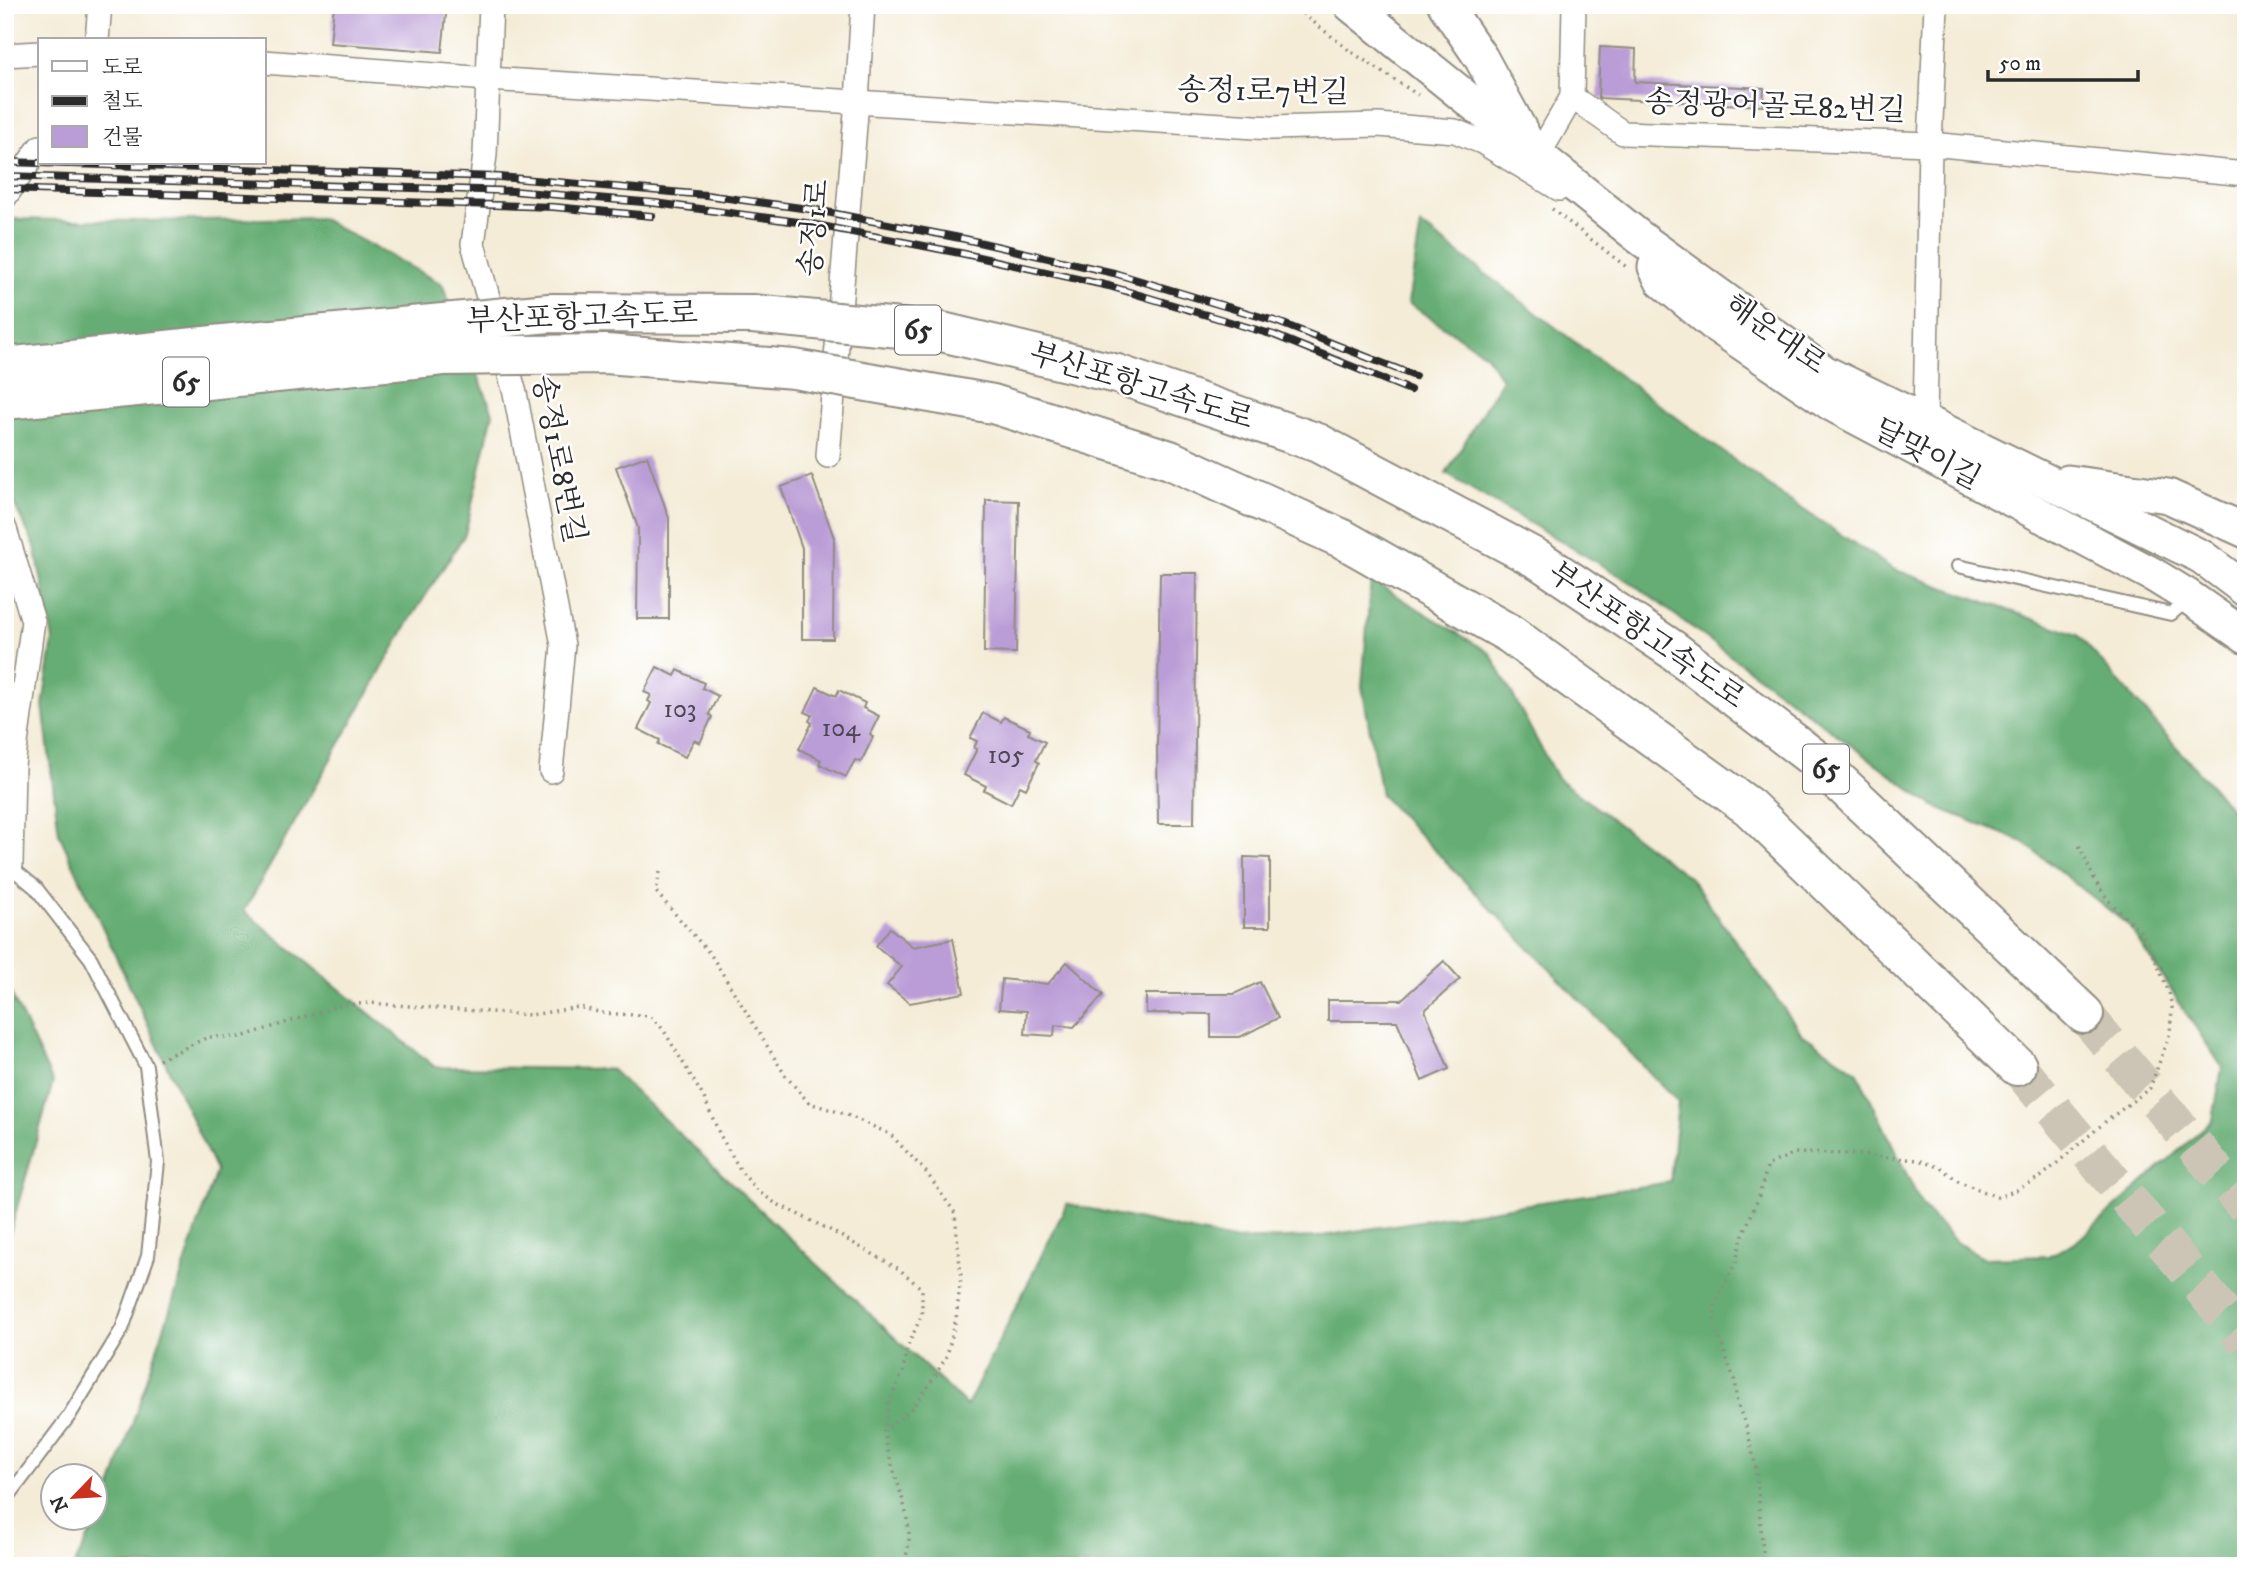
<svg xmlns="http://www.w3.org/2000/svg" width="2251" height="1571" viewBox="0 0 2251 1571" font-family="'IM FELL DW Pica','Noto Serif KR',serif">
	<rect width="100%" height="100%" fill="#fff"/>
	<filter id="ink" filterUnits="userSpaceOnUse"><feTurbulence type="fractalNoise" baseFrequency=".0143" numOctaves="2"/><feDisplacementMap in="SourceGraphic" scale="14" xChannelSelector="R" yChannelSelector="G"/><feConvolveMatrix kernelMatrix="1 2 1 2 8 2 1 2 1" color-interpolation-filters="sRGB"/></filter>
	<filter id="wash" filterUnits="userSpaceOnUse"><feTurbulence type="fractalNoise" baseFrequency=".00686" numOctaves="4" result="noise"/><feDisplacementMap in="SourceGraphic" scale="28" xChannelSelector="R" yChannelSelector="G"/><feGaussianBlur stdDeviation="1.57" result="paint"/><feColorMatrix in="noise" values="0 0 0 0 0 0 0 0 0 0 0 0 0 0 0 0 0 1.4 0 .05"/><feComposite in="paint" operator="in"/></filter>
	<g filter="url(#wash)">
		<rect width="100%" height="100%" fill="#f4ecd7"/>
		<!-- forest -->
		<g fill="#66ad74" stroke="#486c50" stroke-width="2">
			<path d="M320,218L442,284L493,413L465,534L410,620L244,911L435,1067L611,1069L967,1406L1067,1204L1232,1240L1317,1237L1670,1182L1678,1102L1381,795L1362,686L1371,580L1490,653L1557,778L1690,878L1802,1034L1857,1071L1922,1206L1957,1243L1985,1258L2048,1256L2074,1244L2213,1120L2222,1067L2128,925L2023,842L1932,805L1632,583L1446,474L1502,379L1486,355L1408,303L1421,225L1584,349L1784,497L1893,569L2078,635L2246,826V1566H74L106,1503L216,1171L59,834L43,705L53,640L35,546L5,486V219L139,221Z"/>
			<path d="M5,981L53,1082L5,1250Z"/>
		</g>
		<g id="blocks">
			<!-- building -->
			<g fill="#ba9cd6">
				<path d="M334,5H447L442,52L330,43Z"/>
				<path d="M1600,47L1636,49L1635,82L1764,88L1763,106L1598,98Z"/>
				<path d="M647,456L669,518V619H637L638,528L616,467Z"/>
				<path d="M812,476L834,538L833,639H802V548L781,487Z"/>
				<path d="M986,500L1019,501L1016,653L984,652Z"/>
				<path d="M1160,573H1197L1194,824H1158L1157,746Z"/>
				<path d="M657,667L675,676L678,670L704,683L702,688L718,696L709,714L712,717L700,743L694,740L685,757L658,744L660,740L638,729L651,703L648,701L651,695L644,692Z"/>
				<path d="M817,687L836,696L839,690L865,703L863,708L879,716L870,734L873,737L861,762L855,760L846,777L819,764L821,760L799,749L812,723L809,721L812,715L805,712Z"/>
				<path d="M983,713L1001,722L1004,717L1030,729L1028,734L1045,742L1036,760L1039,763L1026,789L1020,786L1011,804L984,790L986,786L964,775L977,749L974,748L977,741L970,738Z"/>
				<path d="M1244,857L1270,858V927H1244Z"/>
				<path d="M890,928L913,947L953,939L964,993L910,1003L887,985L902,967L876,946Z"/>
				<path d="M1444,961L1460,979L1425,1010L1449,1069L1422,1081L1397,1021H1328V1000H1401Z"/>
				<path d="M1067,962L1103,995L1074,1027L1055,1025L1054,1036L1025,1034L1027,1011L999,1009L1002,979L1048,984Z"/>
				<path d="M1260,982L1278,1018L1240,1037H1211V1014L1146,1013V994H1234Z"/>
			</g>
		</g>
	</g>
	<g filter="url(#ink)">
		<use href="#blocks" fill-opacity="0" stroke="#908c81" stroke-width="2"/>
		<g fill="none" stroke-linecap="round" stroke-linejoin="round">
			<!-- motorway-tunnel -->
			<g stroke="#ccc5b5" stroke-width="38" stroke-dasharray="38 19" stroke-linecap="butt">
				<path d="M2084,1014L2246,1207"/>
				<path d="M2017,1066L2246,1341"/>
			</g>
			<defs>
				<g id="service">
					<path d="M1958,566L2171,614L2178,608L2186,595"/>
					<path d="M5,1501L69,1416L122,1329L148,1256L158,1162L146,1066L91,959L36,888L8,865"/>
				</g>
				<g id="minor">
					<path d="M491,5L485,155L473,244L515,393L563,645L551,771"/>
					<path d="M97,40L100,5"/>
					<path d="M5,55L40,53"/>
					<path d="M264,62L488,79L1271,128L1378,125L1455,131L1482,142L1559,189"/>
					<path d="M1572,97L1574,5"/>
					<path d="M1538,156L1572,97L1623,133L1930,144L2246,174"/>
					<path d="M5,197L40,147"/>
					<path d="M1925,422L1930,144L1936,5"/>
					<path d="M828,456L857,101L863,5"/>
					<path d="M5,529L33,621L13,765L11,865"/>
				</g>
				<g id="secondary">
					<path d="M1351,5L1639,237L1824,372L2202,557L2246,590"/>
					<path d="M1445,5L1481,58L1524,137"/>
					<path d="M1655,267L1662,281L1714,324L1833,405L2152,574L2186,595L2246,637"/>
					<path d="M2068,482L2168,496L2246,531"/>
				</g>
				<g id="motorway">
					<path d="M5,367L252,341"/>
					<path d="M5,400L257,375"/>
					<path d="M1539,560L1673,650L1815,759L2084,1014"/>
					<path d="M1510,634L1749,807L2017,1066"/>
				</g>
			</defs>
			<!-- service casing -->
			<use href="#service" stroke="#908c81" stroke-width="16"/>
			<!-- minor casing -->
			<use href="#minor" stroke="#908c81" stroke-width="26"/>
			<!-- secondary casing -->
			<use href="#secondary" stroke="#908c81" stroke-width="37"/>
			<!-- motorway casing -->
			<use href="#motorway" stroke="#908c81" stroke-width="42"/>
			<!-- path -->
			<g stroke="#908c81" stroke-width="3.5" stroke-dasharray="2 5" stroke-linecap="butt">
				<path d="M1292,5L1350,51L1418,95"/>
				<path d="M1552,209L1629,269"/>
				<path d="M660,872L656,892L711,955L785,1075L809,1103L845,1114L890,1134L926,1172L955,1213L961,1277L956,1319L947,1356L928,1387L909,1411L884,1431C889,1466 906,1497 909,1533C910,1543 906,1555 904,1566"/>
				<path d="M159,1060L208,1037H241L338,1006L368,1003L531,1015L579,1007L602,1013L650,1016L663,1029L704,1098L720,1135L742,1173L758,1191L775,1203L830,1230L899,1269L922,1289V1314L907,1348L903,1372L889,1402L884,1431"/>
				<path d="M1764,1566L1756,1467L1747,1429L1737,1403L1734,1379L1714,1323L1715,1304L1736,1262L1742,1237L1758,1199L1768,1165L1795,1153L1848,1154L1918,1160L1941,1168L1958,1181L1997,1197L2017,1190L2042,1176L2105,1122L2150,1088L2170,1033L2172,1008L2169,992L2155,959L2141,932L2108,900L2095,881L2079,845"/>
			</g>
			<!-- service -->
			<use href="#service" stroke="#fff" stroke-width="12"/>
			<!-- minor -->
			<use href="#minor" stroke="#fff" stroke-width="23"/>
			<!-- secondary -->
			<use href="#secondary" stroke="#fff" stroke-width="33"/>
			<!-- motorway -->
			<use href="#motorway" stroke="#fff" stroke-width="38"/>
			<defs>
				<g id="rail">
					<path d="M5,162L499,177L706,195L816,210L965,239L1114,273L1278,322L1415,376"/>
					<path d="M5,176L513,191L655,203L806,223L965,254L1109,286L1274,335L1410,390"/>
					<path d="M5,189L554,207L652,216"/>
				</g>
			</defs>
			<!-- rail casing -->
			<use href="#rail" stroke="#2b2b2b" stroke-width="8"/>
			<!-- rail -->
			<use href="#rail" stroke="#fff" stroke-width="5" stroke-dasharray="16" stroke-linecap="butt"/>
			<defs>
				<g id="motorway-bridge">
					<path d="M252,341L549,313L752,314L942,332L1117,374L1318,443L1539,560"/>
					<path d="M257,375L443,356L606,354L794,369L993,404L1170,460L1343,539L1510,634"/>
				</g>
			</defs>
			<!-- motorway-bridge casing -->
			<use href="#motorway-bridge" stroke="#908c81" stroke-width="42" stroke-linecap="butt"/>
			<!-- motorway-bridge -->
			<use href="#motorway-bridge" stroke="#fff" stroke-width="38"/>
		</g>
	</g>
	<g text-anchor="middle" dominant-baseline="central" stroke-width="5" stroke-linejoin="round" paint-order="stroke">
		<!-- number labels -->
		<g font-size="26" fill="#4f4756">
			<text x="680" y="709">103</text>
			<text x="841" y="728">104</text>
			<text x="1006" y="755">105</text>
		</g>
		<!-- shield labels -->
		<g fill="#fff" stroke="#6b6b6b" stroke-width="2">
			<rect x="895" y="305.5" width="46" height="49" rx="5"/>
			<rect x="163" y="357.5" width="46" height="49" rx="5"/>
			<rect x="1803" y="744.5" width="46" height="49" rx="5"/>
		</g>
		<g font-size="28" font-weight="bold" fill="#2b2b2b">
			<text x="918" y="330">65</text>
			<text x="186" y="382">65</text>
			<text x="1826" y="769">65</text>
		</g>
		<!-- street labels -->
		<g font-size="30" fill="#2b2b2b" stroke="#fff">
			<text transform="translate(1263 92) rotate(1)">송정1로7번길</text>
			<text transform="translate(1775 107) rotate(2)">송정광어골로82번길</text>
			<text transform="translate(815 228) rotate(-85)">송정1로</text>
			<text transform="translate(582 318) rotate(-2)">부산포항고속도로</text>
			<text transform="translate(1775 335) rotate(35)">해운대로</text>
			<text transform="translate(1141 387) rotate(17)">부산포항고속도로</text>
			<text transform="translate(1927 455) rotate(28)">달맞이길</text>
			<text transform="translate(558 459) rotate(79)">송정1로8번길</text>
			<text transform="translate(1646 636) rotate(35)">부산포항고속도로</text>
		</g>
	</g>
	<!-- margin -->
	<rect width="2251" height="1571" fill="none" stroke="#fff" stroke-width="28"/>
	<!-- legend -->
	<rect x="38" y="38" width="228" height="126" fill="#ffffff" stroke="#aaaaaa" stroke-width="2"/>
	<rect x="52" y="61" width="35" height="10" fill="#ffffff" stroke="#aaaaaa" stroke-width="2"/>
	<text x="102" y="74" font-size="21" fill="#2b2b2b">도로</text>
	<rect x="52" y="96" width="35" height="10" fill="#2b2b2b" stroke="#aaaaaa" stroke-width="2"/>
	<text x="102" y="108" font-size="21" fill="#2b2b2b">철도</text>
	<rect x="52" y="126" width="35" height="21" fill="#ba9cd6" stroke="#aaaaaa" stroke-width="2"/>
	<text x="102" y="144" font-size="21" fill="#2b2b2b">건물</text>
	<!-- north arrow -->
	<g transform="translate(74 1497) rotate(245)"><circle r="33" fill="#ffffff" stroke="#aaaaaa" stroke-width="2"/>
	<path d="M0-5L12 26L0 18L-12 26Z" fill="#c8321e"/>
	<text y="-10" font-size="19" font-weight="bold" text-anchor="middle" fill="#2b2b2b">N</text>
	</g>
	<!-- scale -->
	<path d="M1988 70v10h150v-10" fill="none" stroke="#2b2b2b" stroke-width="3.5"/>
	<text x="1999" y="70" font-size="21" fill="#2b2b2b" stroke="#ffffff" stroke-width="5" paint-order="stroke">50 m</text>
</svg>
